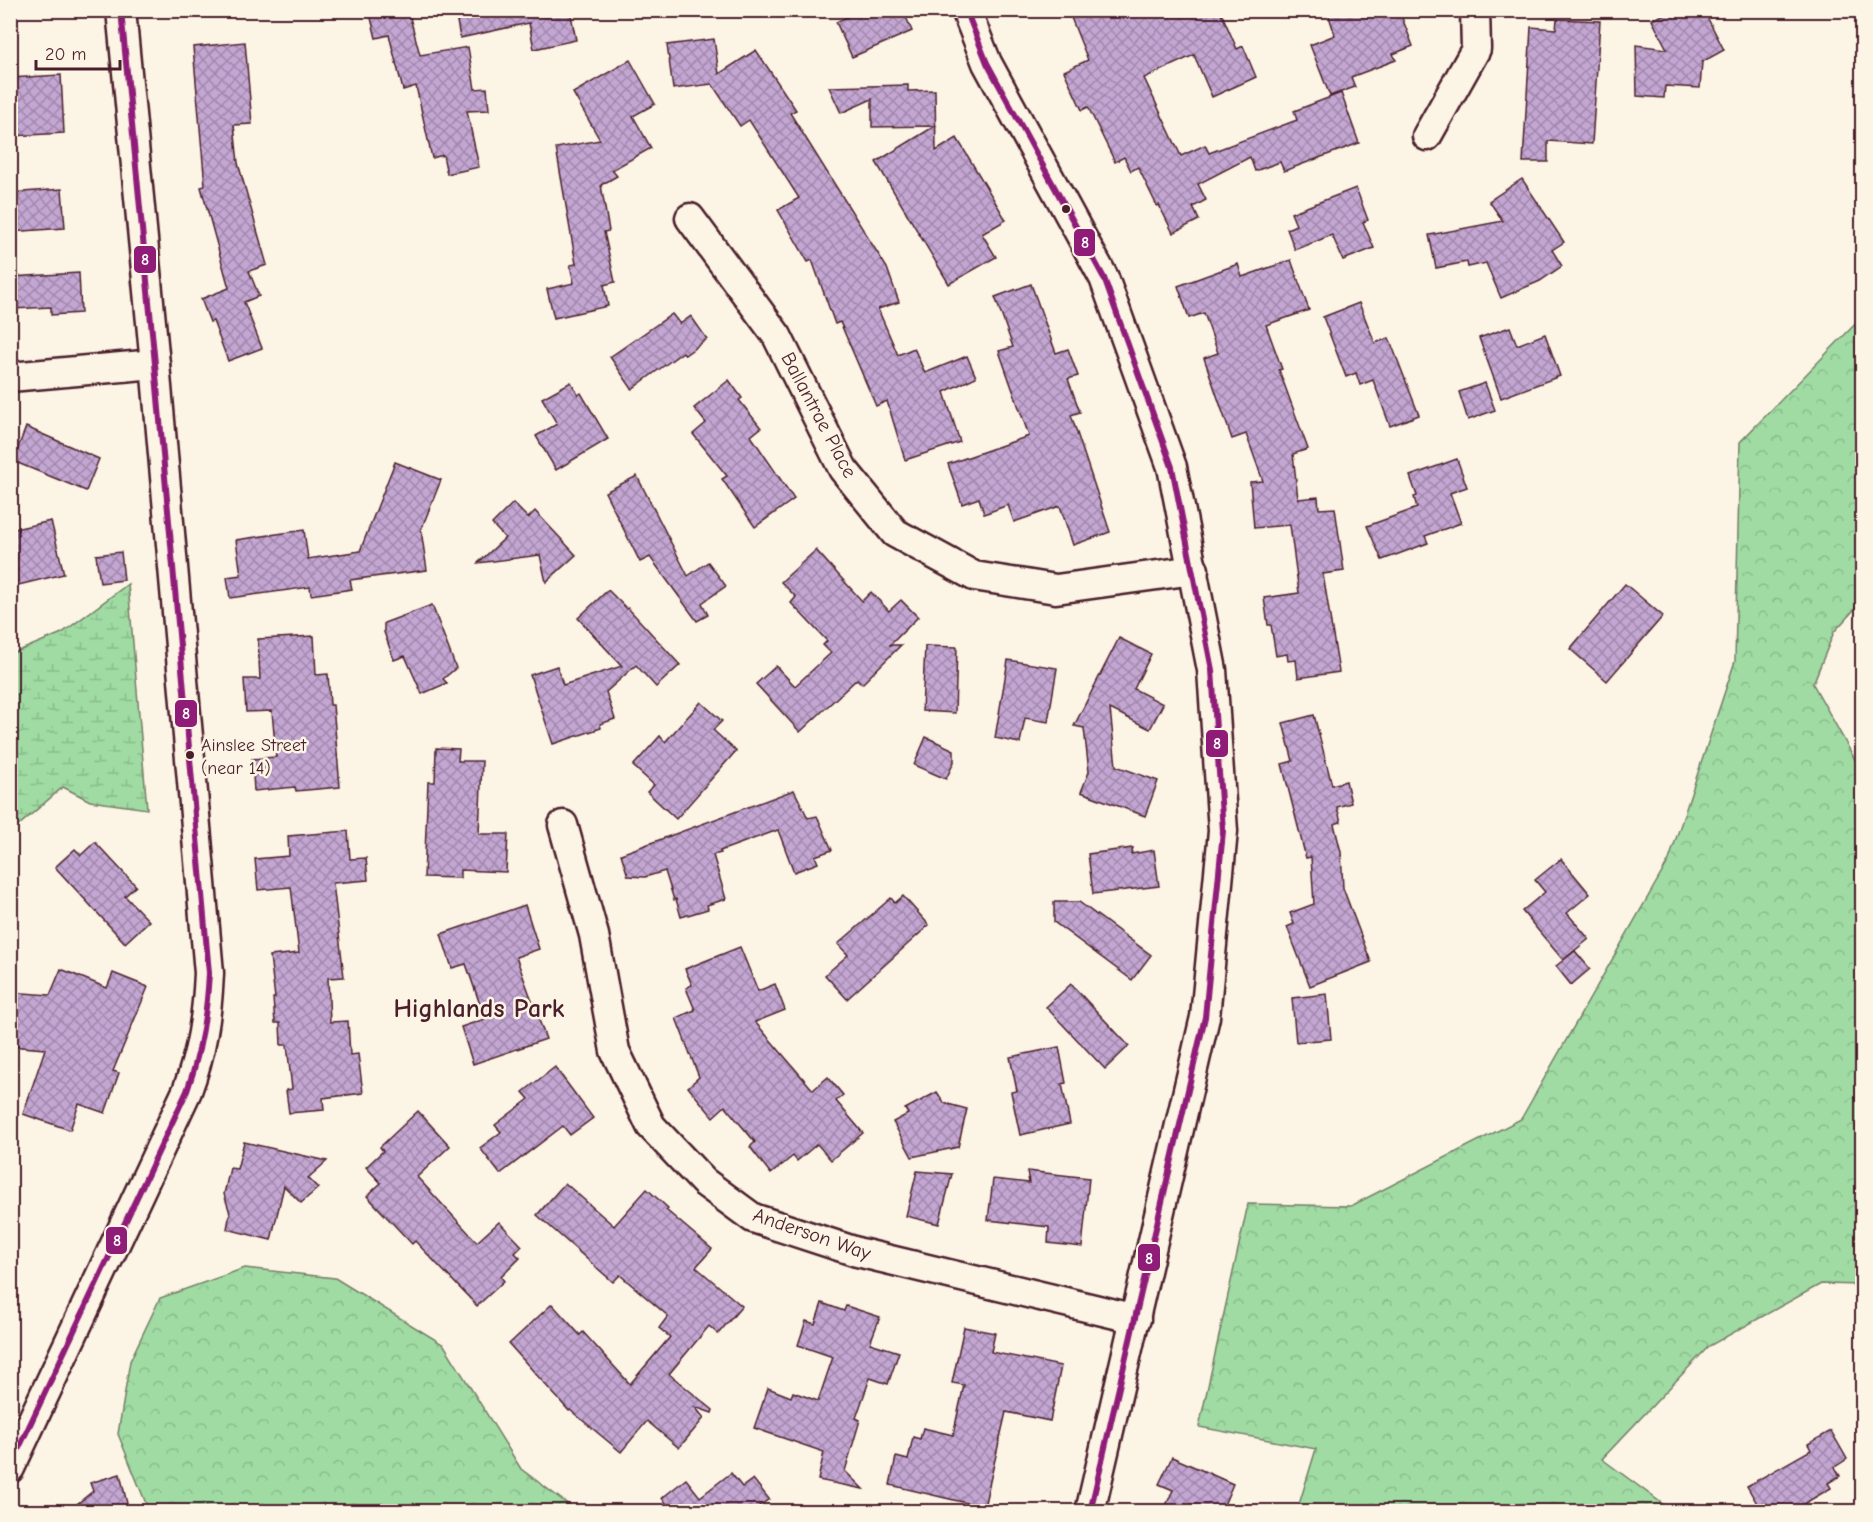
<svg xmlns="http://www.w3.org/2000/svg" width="1873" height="1522" viewBox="0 0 1873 1522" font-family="'Comic Neue',sans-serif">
	<defs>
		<pattern id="forest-crowns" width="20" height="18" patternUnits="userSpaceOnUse" patternTransform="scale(1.5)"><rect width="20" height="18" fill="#9fdba2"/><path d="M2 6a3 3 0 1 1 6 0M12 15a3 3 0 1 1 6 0" fill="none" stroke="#8abc8c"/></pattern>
		<pattern id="wetland-marsh" width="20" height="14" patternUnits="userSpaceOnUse" patternTransform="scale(1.5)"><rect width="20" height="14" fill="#9fdba2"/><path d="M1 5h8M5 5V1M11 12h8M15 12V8" fill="none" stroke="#8abc8c"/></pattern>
		<pattern id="building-cross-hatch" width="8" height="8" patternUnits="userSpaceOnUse" patternTransform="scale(1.5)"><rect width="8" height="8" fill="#c3a6d2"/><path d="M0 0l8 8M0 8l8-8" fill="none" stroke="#a087ab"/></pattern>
	</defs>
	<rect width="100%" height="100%" fill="#fcf5e5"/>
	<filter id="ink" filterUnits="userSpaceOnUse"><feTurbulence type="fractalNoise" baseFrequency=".0167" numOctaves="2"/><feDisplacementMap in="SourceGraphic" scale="12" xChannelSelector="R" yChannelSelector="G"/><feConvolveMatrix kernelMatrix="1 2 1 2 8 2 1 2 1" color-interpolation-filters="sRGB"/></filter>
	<g filter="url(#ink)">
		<!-- forest -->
		<g fill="url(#forest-crowns)" stroke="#747d66" stroke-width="1.5">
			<path d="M1862,317V601L1834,632L1813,684L1862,772V1285L1821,1284L1709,1346L1602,1459L1664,1505L1665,1511H1297L1316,1449L1199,1427L1248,1204L1351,1206L1521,1119L1669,860L1735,661L1740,442Z"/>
			<path d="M245,1268L335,1278L444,1345L521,1469L577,1511H149L118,1434L130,1361L160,1298Z"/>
		</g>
		<!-- wetland -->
		<path fill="url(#wetland-marsh)" stroke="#747d66" stroke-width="1.5" d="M128,584L147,809L90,801L63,787L11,832V654L62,633Z"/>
		<!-- building -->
		<g fill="url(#building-cross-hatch)" stroke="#4a1f2b" stroke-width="1.5">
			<path d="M369,10H408L420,55L468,47L475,89L487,88L489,110L467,111L479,167L447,174L443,155L432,158L416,86L403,90L389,35L376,38Z"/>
			<path d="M455,10H540L541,15L545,14V10H570L576,40L534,49L529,23L460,38Z"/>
			<path d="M861,10H903L912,31L852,57L836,22Z"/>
			<path d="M1068,10H1220L1237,49L1243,46L1256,77L1212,97L1194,55L1144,78L1181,156L1205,145L1209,153L1297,120L1294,111L1341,93L1359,143L1284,171L1280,162L1255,171L1250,157L1198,184L1206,200L1193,207L1199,220L1173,233L1159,205L1157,206L1138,167L1131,171L1124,157L1115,162L1088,107L1082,110L1064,71L1088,60Z"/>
			<path d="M1327,10H1399L1413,46L1393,54L1396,60L1351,77L1355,87L1330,96L1310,45L1335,35Z"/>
			<path d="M1671,11H1704L1724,50L1702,62L1700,88L1665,86L1664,98L1637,96L1636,45L1667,49L1652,20Z"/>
			<path d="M1557,19L1600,21L1592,144L1548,141V162H1523L1531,27L1556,29Z"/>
			<path d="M714,39L719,74L756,50L796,110L790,113L887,268L899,302L878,309L898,355L914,348L925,373L967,356L976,377L944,392L960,442L905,460L887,401L876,406L840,322L835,324L812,260L808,262L778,210L799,198L749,120L740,126L712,84L673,89L667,45Z"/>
			<path d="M245,42L252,124L234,125L238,163L267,265L249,271L259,296L244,302L262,348L228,361L213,321L210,322L201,299L229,288L201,187L205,186L193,47Z"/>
			<path d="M630,60L655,104L633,116L651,148L612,170L617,176L601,185L609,231L604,232L615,282L604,285L608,306L554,318L547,289L574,283L570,265L576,264L556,148L600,140L573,93Z"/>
			<path d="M61,75L64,133L12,136L10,78Z"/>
			<path d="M908,85V91L935,90L936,151L957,138L1006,220L982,234L996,257L949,284L876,162L935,126L872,127V99L841,113L829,87Z"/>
			<path d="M1522,179L1564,242L1552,250L1562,266L1540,281L1501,298L1486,263L1468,267L1467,262L1436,268L1429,235L1503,221L1489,201Z"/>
			<path d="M1356,188L1368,220L1363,222L1374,248L1343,260L1332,235L1295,250L1287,229L1296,225L1291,213Z"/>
			<path d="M62,189L65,228L10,232V193Z"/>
			<path d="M1291,260L1309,310L1266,325L1282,369L1279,370L1308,449L1293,454L1298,499L1318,497L1319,509L1335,508L1344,571L1323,574L1339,672L1298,678L1296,660L1288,661L1287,654L1276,656L1271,625H1268L1264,598L1299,593L1290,525L1254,528L1250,482L1263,481L1246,434L1232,439L1204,358L1218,353L1204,313L1189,318L1178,286L1238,264L1242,277Z"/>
			<path d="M79,273L81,313L51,315V307L12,309L10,277Z"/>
			<path d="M1031,284L1056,353L1068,349L1078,376L1068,379L1080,412L1071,415L1110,532L1073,545L1060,506L1014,522L1008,505L984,514L979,498L962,504L948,464L1029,436L999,351L1013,347L995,297Z"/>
			<path d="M1359,303L1375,343L1389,338L1419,415L1390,426L1373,380L1360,385L1356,373L1346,377L1323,317Z"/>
			<path d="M672,314L680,324L691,316L707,339L685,355L683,352L632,389L610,357Z"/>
			<path d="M1510,327L1517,345L1545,334L1560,376L1501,398L1479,338Z"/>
			<path d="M729,380L742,398L739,400L761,428L751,436L794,499L755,527L722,479L727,476L693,434L706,423L694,408Z"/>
			<path d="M571,382L578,395L581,393L608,439L556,470L536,436L557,424L542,398Z"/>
			<path d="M1485,383L1495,410L1468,420L1459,392Z"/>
			<path d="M26,427L99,459L86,491L13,461Z"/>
			<path d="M1457,459L1467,487L1450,493L1461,523L1425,536L1428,543L1382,560L1367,526L1417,508L1414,497L1417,496L1410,476Z"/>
			<path d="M395,462L441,480L421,530L427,570L350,580L352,589L311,595L310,587L230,598L227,577L241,575L236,540L304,530L308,559L360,551Z"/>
			<path d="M637,476L688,576L708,562L726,586L702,603L708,615L697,621L650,557L640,562L605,492Z"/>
			<path d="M513,503L528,518L535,511L576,555L546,582L540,555L478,563L505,538L492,524Z"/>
			<path d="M51,521L64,574L10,587V530Z"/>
			<path d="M816,550L862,601L871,592L889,611L901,600L918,617L890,645H901L862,684L857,679L800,732L756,684L776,666L795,686L831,653L823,645L827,641L791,603L796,597L781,582Z"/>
			<path d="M121,552L124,580L100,583L96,555Z"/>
			<path d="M1625,584L1663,616L1607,681L1570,649Z"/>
			<path d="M608,590L627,609L628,608L680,665L656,687L636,665L606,692L615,719L600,724L601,728L553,744L530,675L557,666L563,685L622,666L578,618Z"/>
			<path d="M432,605L456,668L443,679L447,683L422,694L405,656L394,660L384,632V623Z"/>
			<path d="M314,636L316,675L328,674L330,705H333L340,787L296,791L295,787L254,791L252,759L276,757L272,711L246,712L244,679H260L258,639Z"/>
			<path d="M1119,638L1151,654L1134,689L1163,704L1150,729L1110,709L1116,766L1158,781L1145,816L1081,792L1089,772L1084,728L1074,726Z"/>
			<path d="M925,646L957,647L955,713L922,711Z"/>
			<path d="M1008,660L1057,668L1048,722L1025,718L1020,743L995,738Z"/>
			<path d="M701,702L722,721L713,730L736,751L676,819L647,792L654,785L633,766L660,736L665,742Z"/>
			<path d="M1314,715L1332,785L1346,781L1351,803L1337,807L1341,822L1334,824L1341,852L1343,888L1371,962L1310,986L1287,927L1294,924L1290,913L1314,904L1311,857L1306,858L1282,764L1293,761L1283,723Z"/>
			<path d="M926,737L954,750V762L946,779L914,765Z"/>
			<path d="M436,748L459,749L458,761H482L479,834H508L506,872L460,870V878L424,877L428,782H435Z"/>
			<path d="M794,790L808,818L817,816L832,850L815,856L818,863L794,872L778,830L720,851L721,853L713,855L726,899L707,905L708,909L681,917L676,899L674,900L665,871L645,877L628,876L621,854Z"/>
			<path d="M348,831L350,859L366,858L368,880L333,883L344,977L328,978L330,1022L348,1021L350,1055L358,1054L363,1093L323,1098L324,1110L289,1113L286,1090L292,1089L287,1045H281L280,1023H275L273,998H275L270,956L299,953L291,887L258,890L255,859L289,856L288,836Z"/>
			<path d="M95,842L136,886L125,896L149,921L125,943L55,867L75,849L81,855Z"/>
			<path d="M1133,848L1131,854L1154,850L1159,886L1093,894L1088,854Z"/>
			<path d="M1561,859L1590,894L1567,913L1589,939L1563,960L1522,911L1545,892L1535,880Z"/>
			<path d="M903,896L929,925L847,999L825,975L848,955L838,944L891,898L895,903Z"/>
			<path d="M1054,902H1079L1151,955L1132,980L1054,922Z"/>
			<path d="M525,905L539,949L516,957L546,1039L473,1064L461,1027L485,1019L466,964L452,968L441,934Z"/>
			<path d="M740,947L758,991L775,984L785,1010L755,1022L813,1090L828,1077L843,1095L836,1101L863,1133L831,1160L817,1144L797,1161L793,1156L771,1174L750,1147L755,1142L725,1106L713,1117L688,1087L699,1077L676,1018L695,1010L686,988L692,985L685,969Z"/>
			<path d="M1575,951L1590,969L1571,985L1556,966Z"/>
			<path d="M61,969L107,988L113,973L148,987L113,1071L119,1073L105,1113L79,1104L70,1130L23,1114L45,1049L10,1046V992L50,995Z"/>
			<path d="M1071,984L1129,1046L1105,1069L1046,1007Z"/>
			<path d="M1327,994L1331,1039L1296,1042L1292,998Z"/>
			<path d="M1059,1047L1066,1083L1062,1084L1070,1124L1020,1135L1011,1092L1017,1091L1010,1057Z"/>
			<path d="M555,1067L593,1118L570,1135L563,1126L500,1174L480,1148L501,1132L495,1125L529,1099L523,1092Z"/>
			<path d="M937,1092L944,1103L967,1109L958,1147L912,1157L893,1122L908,1114L905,1109Z"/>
			<path d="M418,1111L450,1146L417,1177L477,1242L499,1222L522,1246L515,1253L520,1258L501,1277L504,1281L477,1306L415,1241L412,1244L367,1196L381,1183L366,1167L383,1151L380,1147Z"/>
			<path d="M244,1142L327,1161L308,1178L318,1188L301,1203L284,1186L271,1240L227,1229L230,1213L224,1194L230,1168L237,1169Z"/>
			<path d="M917,1171L952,1174L939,1224L906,1216Z"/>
			<path d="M1027,1171L1089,1178L1082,1247L1048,1243L1049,1227L988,1220L993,1179L1029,1183Z"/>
			<path d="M565,1183L614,1226L647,1189L668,1208L666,1210L712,1249L696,1267L742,1306L718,1334L709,1326L669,1374L713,1410L712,1413L695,1407L704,1418L679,1448L647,1421L621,1452L570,1410L569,1411L509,1344L552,1304L580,1335L583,1332L630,1384L670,1337L659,1328L668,1316L620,1275L613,1282L537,1215Z"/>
			<path d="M822,1303L844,1311L846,1306L880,1317L870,1343L899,1352L888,1384L870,1378L856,1418L860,1420L845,1471L863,1489L818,1480L824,1452L754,1428L768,1388L791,1397L793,1392L818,1401L833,1357L798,1345L806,1321L815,1324Z"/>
			<path d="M964,1327L995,1333L991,1352L1061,1366L1050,1421L1006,1412L984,1507L890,1485L896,1457L908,1460L913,1437L920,1439L923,1428L953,1435L964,1385L952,1383Z"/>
			<path d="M1831,1431L1847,1459L1835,1467L1840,1476L1828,1483L1831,1488L1790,1512H1762L1747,1486L1811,1450L1808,1444Z"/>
			<path d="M1172,1457L1233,1484L1221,1512H1163L1173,1490L1159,1484Z"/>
			<path d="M731,1473L742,1487L753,1479L769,1499L758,1507L762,1512H673L662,1498L686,1479L700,1497Z"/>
			<path d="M120,1474L129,1512H67L93,1491L90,1483Z"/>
		</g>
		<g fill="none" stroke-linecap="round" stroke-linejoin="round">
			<defs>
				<g id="street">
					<path d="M966,10L987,63L1104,278L1172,467L1212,670L1223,831L1205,1017L1090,1512"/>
					<path d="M1427,136L1476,49L1475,10"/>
					<path d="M690,218L777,336L843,469L895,533L974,576L1056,589L1194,570"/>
					<path d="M10,377L155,364"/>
					<path d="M563,825L594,935L615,1051L651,1126L704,1182L753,1218L857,1252L1136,1319"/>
					<path d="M10,1468L187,1091C202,1051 207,1016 209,973L155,364L121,10"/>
				</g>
			</defs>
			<!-- street casing -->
			<use href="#street" stroke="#4a1f2b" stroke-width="33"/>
			<!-- street -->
			<use href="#street" stroke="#fcf5e5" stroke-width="28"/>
			<defs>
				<g id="bus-1">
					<path d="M966,10L987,63L1104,278L1172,467L1212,670L1223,831L1205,1017L1090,1512"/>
					<path d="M10,1467L187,1091C201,1052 207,1014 209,973L155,364L121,10"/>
				</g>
			</defs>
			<!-- bus-1 casing -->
			<use href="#bus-1" stroke="#fcf5e5" stroke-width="10"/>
			<!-- bus-1 -->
			<use href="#bus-1" stroke="#8f1d78" stroke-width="6"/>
		</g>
	</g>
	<!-- markers -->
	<g fill="#4a1f2b" stroke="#fcf5e5" stroke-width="2">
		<circle cx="1066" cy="209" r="5"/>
		<circle cx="190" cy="755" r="5"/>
	</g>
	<g text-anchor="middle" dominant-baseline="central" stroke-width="5" stroke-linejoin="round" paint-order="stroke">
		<!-- bus labels -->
		<g font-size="18" fill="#4a1f2b" stroke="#fcf5e5" text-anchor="start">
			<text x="201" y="745">Ainslee Street<tspan x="201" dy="23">(near 14)</tspan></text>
		</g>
		<!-- street labels -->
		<g font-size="20" fill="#4a1f2b" stroke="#fcf5e5">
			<text transform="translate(819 415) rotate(62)">Ballantrae Place</text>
			<text transform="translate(812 1234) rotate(19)">Anderson Way</text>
		</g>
		<!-- district labels -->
		<g font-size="26" font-weight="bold" fill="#4a1f2b" stroke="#fcf5e5">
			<text x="479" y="1009">Highlands Park</text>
		</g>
	</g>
	<g stroke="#fcf5e5" stroke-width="2">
		<rect x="1073" y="228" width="23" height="29" rx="6" fill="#8f1d78"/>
		<rect x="133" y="245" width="24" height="29" rx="6" fill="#8f1d78"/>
		<rect x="174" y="699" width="24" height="29" rx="6" fill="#8f1d78"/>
		<rect x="1205" y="729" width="24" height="29" rx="6" fill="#8f1d78"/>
		<rect x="105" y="1226" width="23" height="29" rx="6" fill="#8f1d78"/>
		<rect x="1137" y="1243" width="24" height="29" rx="6" fill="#8f1d78"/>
	</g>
	<g font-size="16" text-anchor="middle" font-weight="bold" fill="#fff">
		<text x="1085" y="248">8</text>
		<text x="145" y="265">8</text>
		<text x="186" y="719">8</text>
		<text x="1217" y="749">8</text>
		<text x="117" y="1246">8</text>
		<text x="1149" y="1264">8</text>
	</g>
	<!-- margin -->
	<rect width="1873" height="1522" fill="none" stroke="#fcf5e5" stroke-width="36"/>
	<rect x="18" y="18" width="1837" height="1486" fill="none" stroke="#4a1f2b" stroke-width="2" filter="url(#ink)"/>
	<!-- scale -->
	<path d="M36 60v9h84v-9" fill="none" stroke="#4a1f2b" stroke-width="3"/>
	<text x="45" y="60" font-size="18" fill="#4a1f2b" stroke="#fcf5e5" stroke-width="4.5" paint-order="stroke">20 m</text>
</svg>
